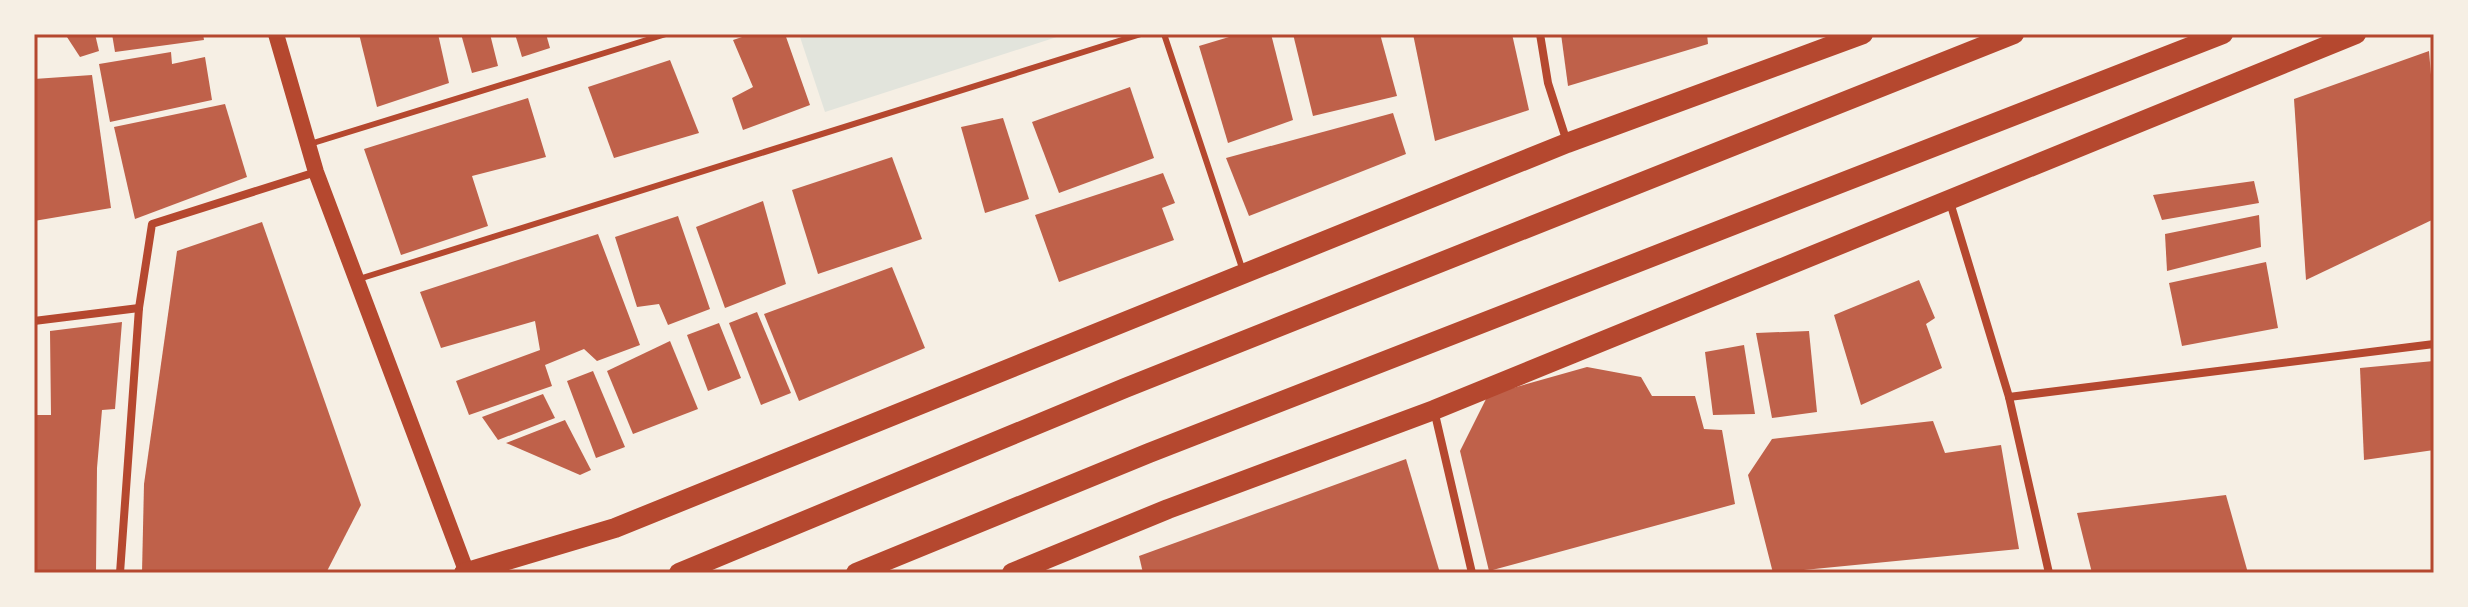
<svg xmlns="http://www.w3.org/2000/svg" width="2468" height="607" viewBox="0 0 2468 607" font-family="Georgia,serif">
	<rect width="100%" height="100%" fill="#f6efe4"/>
	<!-- green -->
	<path fill="#e2e4dc" d="M799,34H1063V35L825,112Z"/>
	<!-- building -->
	<g fill="#bf614a">
		<path d="M65,34H95L99,51L80,57Z"/>
		<path d="M112,34H203L204,40L115,52Z"/>
		<path d="M359,34H438L449,83L377,107Z"/>
		<path d="M461,34H490L498,66L472,73Z"/>
		<path d="M515,34H546L550,48L522,57Z"/>
		<path d="M751,34H785L810,105L743,130L732,98L753,87L733,40Z"/>
		<path d="M1239,34H1271L1293,120L1228,143L1199,46Z"/>
		<path d="M1293,34H1380L1397,96L1313,116Z"/>
		<path d="M1413,34H1512L1529,110L1435,141Z"/>
		<path d="M1561,34H1707L1708,44L1568,86Z"/>
		<path d="M2429,51L2434,111V219L2306,280L2294,99Z"/>
		<path d="M171,52L172,64L205,57L212,100L110,122L99,64Z"/>
		<path d="M670,60L699,133L614,158L588,87Z"/>
		<path d="M92,75L111,208L34,221V79Z"/>
		<path d="M1130,87L1154,158L1059,193L1032,122Z"/>
		<path d="M528,98L546,157L472,176L488,226L401,255L364,149Z"/>
		<path d="M225,104L247,177L135,219L114,127Z"/>
		<path d="M1393,113L1406,154L1249,216L1226,158Z"/>
		<path d="M1003,118L1029,199L985,213L961,127Z"/>
		<path d="M892,157L922,239L818,274L792,190Z"/>
		<path d="M1163,173L1175,203L1162,208L1174,240L1059,282L1035,215Z"/>
		<path d="M2254,181L2259,203L2162,220L2153,195Z"/>
		<path d="M763,201L786,284L725,308L696,227Z"/>
		<path d="M2259,215L2261,247L2167,271L2165,234Z"/>
		<path d="M678,216L710,309L668,325L659,304L637,307L615,237Z"/>
		<path d="M262,222L361,505L326,573H142L144,484L177,251Z"/>
		<path d="M598,234L640,345L597,361L584,349L545,365L552,386L469,415L456,381L540,350L535,321L441,348L420,292Z"/>
		<path d="M2266,262L2278,328L2182,346L2169,283Z"/>
		<path d="M892,267L925,348L799,401L764,314Z"/>
		<path d="M1919,280L1935,318L1926,324L1942,368L1861,405L1834,315Z"/>
		<path d="M757,312L791,393L761,405L729,323Z"/>
		<path d="M122,322L115,409L102,410L97,468L96,573H34V415H51L50,331Z"/>
		<path d="M719,323L741,378L708,391L687,335Z"/>
		<path d="M1809,331L1817,412L1772,418L1756,333Z"/>
		<path d="M670,341L698,409L633,434L607,371Z"/>
		<path d="M1744,345L1755,414L1713,415L1705,352Z"/>
		<path d="M2434,361V450L2364,460L2360,368Z"/>
		<path d="M1587,367L1641,377L1652,396H1695L1704,429L1722,430L1735,504L1489,571L1460,451L1488,395Z"/>
		<path d="M593,371L625,447L596,458L567,381Z"/>
		<path d="M543,394L555,418L498,440L482,417Z"/>
		<path d="M565,420L591,470L580,475L506,443Z"/>
		<path d="M1933,421L1945,453L2001,445L2019,549L1773,573L1748,475L1772,439Z"/>
		<path d="M1406,459L1440,573H1143L1139,556Z"/>
		<path d="M2226,495L2248,573H2092L2077,513Z"/>
	</g>
	<g fill="none" stroke-linecap="round" stroke-linejoin="round">
		<!-- service -->
		<g stroke="#b5482f" stroke-width="6">
			<path d="M1164,34L1243,271"/>
			<path d="M310,144L666,34"/>
			<path d="M359,279L1141,34"/>
		</g>
		<!-- minor -->
		<g stroke="#b5482f" stroke-width="8">
			<path d="M1540,34L1548,83L1567,142"/>
			<path d="M1949,199L2009,397L2049,573"/>
			<path d="M34,321L139,308"/>
			<path d="M2009,397L2434,344"/>
			<path d="M1434,410L1472,573"/>
			<path d="M120,573L139,308L152,224L316,172"/>
		</g>
		<!-- secondary -->
		<path stroke="#b5482f" stroke-width="16" d="M276,34L316,172L467,573"/>
		<!-- primary -->
		<g stroke="#b5482f" stroke-width="20">
			<path d="M464,573L615,528L1567,143L1863,34"/>
			<path d="M679,573L1125,388L2014,34"/>
			<path d="M856,573L1149,453L2223,34"/>
			<path d="M1012,573L1168,509L1434,410L2356,34"/>
		</g>
	</g>
	<!-- border -->
	<rect width="2468" height="607" fill="none" stroke="#f6efe4" stroke-width="72"/>
	<rect x="36" y="36" width="2396" height="535" fill="none" stroke="#b5482f" stroke-width="3"/>
</svg>
